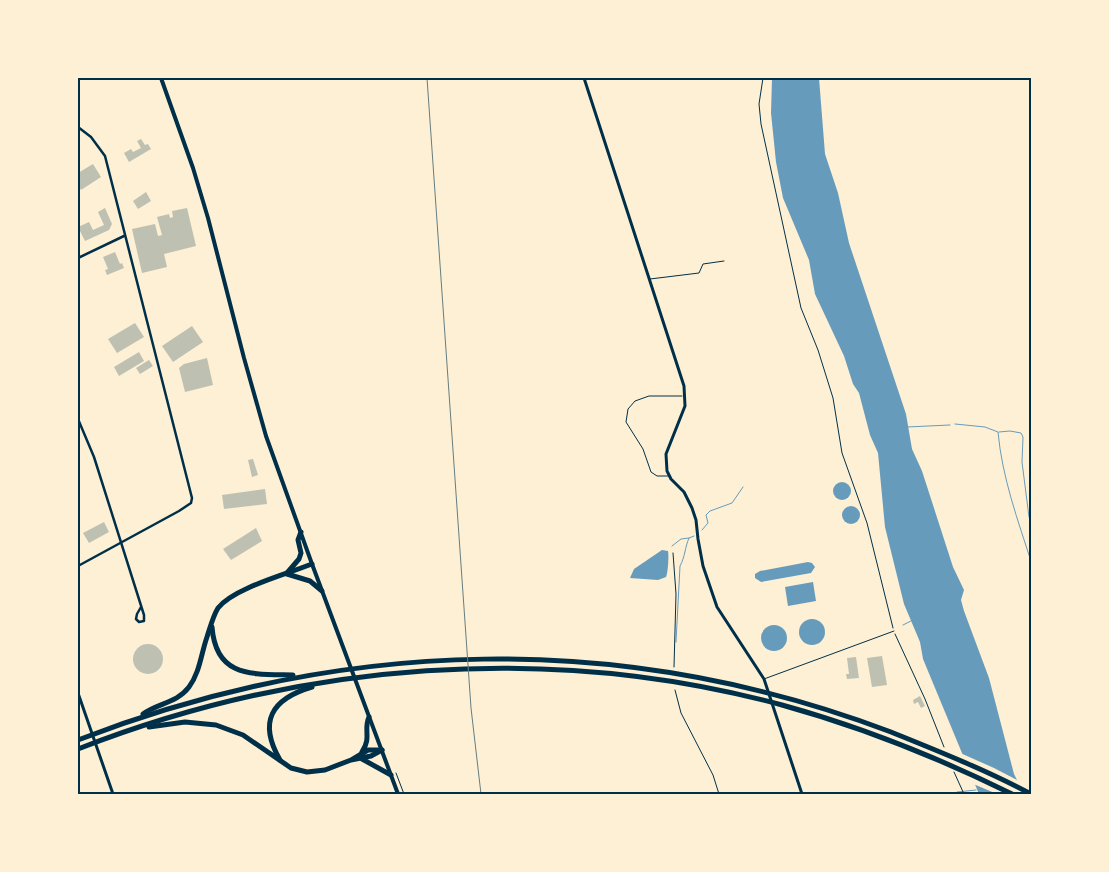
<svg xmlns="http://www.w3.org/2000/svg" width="1109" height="872" viewBox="0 0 1109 872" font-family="Montserrat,sans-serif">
	<rect width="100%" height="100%" fill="#fdf0d5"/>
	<!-- water -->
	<g fill="#669bbc">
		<path d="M772,78H819L825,154L838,193L849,243L906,414L912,449L922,471L953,567L964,590L961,600L964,611L989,678L1014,774L1024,794H979L923,659L920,642L904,604L885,527L878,453L870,435L859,393L853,384L844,356L815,294L809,260L783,198L776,162L771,113Z"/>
		<circle cx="842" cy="491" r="9"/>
		<circle cx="851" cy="515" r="9"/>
		<path d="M662,550L668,551C669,556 668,572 666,577L658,580L630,578L634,569Z"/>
		<path d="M808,562L812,563L815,567L811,573L761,582L755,578V574L760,571Z"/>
		<path d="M813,582L816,601L788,606L785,587Z"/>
		<circle cx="812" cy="632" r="13"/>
		<circle cx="774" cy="638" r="13"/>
	</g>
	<!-- pier -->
	<path fill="#fdf0d5" d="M958,752L994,768L1021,782L1026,794H997L971,783Z"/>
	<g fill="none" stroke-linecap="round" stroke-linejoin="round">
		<!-- stream -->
		<g stroke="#669bbc" stroke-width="1">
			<path d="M955,424L985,427L998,432C1002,477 1018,521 1032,564"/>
			<path d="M907,427L950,425"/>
			<path d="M999,432L1010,431L1021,433L1023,437L1022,462L1029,517L1032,523"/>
			<path d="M702,530L708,523L706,515L710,511L732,503L743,487"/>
			<path d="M672,546L681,539L689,538"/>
			<path d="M903,625L911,621"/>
			<path d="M676,642L680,566C685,557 685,547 689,538L694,536"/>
			<path d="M957,792L976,790"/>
		</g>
	</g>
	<!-- building -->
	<g fill="#bec0b2">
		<path d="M141,139L145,145L148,144L151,149L129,162L124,153L131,149L133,152L141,148L137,141Z"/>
		<path d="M93,164L101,177L81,190L78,185V173Z"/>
		<path d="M146,192L151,201L138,209L133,201Z"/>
		<path d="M105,208L112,224L109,230L85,241L78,227L89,222L93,230L104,225L98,212Z"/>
		<path d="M187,208L196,246L164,254L167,267L142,273L132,229L155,224L158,236L162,235L157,217L169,214L170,218L173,217L172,211Z"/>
		<path d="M115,252L120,264L122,263L124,268L107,275L105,270L108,269L103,257Z"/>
		<path d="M135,323L144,337L117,353L108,339Z"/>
		<path d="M192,326L203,342L173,362L162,346Z"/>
		<path d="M139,352L144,361L119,376L114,367Z"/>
		<path d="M207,358L213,385L185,392L179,368L184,364Z"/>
		<path d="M149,360L153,366L140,374L136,368Z"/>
		<path d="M253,459L258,475L252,477L248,460Z"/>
		<path d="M265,489L267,504L224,509L222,495Z"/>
		<path d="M104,522L109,532L89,543L83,533Z"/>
		<path d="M256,528L262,541L231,560L223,549Z"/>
		<circle cx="148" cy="659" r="15"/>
		<path d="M882,656L887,685L872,687L867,658Z"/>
		<path d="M856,657L859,678L847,679L846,674H849L847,658Z"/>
		<path d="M920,696L925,706L921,708L918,702L914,704L913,700Z"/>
	</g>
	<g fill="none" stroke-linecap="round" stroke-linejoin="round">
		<!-- path -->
		<g stroke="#003049" stroke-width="1">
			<path d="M763,78L759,104L761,124L801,308L818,350L833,398L842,453L867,523L893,628"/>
			<path d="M673,553L676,594L674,667"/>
			<path d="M895,634L925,699L944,747"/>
			<path d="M675,690L681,713L713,775L719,794"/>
			<path d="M954,772L964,794"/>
			<path d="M396,773L404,794"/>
		</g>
		<!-- service -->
		<g stroke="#003049" stroke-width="1">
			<path d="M650,279L699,273L703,264L724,261"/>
			<path d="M669,476H657L651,472L643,449L626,422L628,409L635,401L649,396H682"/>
			<path d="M764,679L894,631"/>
		</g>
		<!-- minor -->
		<g stroke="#003049" stroke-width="2.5">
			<path d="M78,127L91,137L105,156L192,498L191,503L179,511L78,566"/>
			<path d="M78,258L124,236"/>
			<path d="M78,419L94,457L144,615V621L139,622L136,619L137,614L141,607"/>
		</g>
		<!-- tertiary -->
		<g stroke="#003049" stroke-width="3">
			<path d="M584,78L684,386L685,406L666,454L667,471L671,479L684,492L692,508L696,520L698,539L703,566L717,607L764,679L802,794"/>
			<path d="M78,693L113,794"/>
		</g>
		<!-- secondary -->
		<path stroke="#003049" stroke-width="4" d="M161,78L193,168L208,218L244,358L266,436L312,564L398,794"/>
		<!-- motorway -->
		<g stroke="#003049" stroke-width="5">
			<path d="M287,573L299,559L301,553L298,540L301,532"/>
			<path d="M287,574L310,581L322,591"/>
			<path d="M212,627C216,678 252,674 293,675"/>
			<path d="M143,714C158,703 177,703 189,687C200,672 201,654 207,637C210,628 213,616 218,608C234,588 287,574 312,564"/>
			<path d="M149,727L185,722L216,725L243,735L291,768L307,772L325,770L351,760L371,756L382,750"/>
			<path d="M78,740C345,637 622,630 891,732C938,751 986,770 1031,794"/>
			<path d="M78,749C300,662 550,642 782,705C858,726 941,759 1012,794"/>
			<path d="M362,752C372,737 363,730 369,717"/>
			<path d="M353,759L368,750H382"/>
			<path d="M362,759L391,775"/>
			<path d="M280,760C258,722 271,699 312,687"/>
		</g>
		<!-- rail -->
		<path stroke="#657d81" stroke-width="1" d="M427,78L471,708L481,794"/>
	</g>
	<!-- border -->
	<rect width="1109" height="872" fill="none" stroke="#fdf0d5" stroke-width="158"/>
	<rect x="79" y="79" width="951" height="714" fill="none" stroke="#003049" stroke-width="2"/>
</svg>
